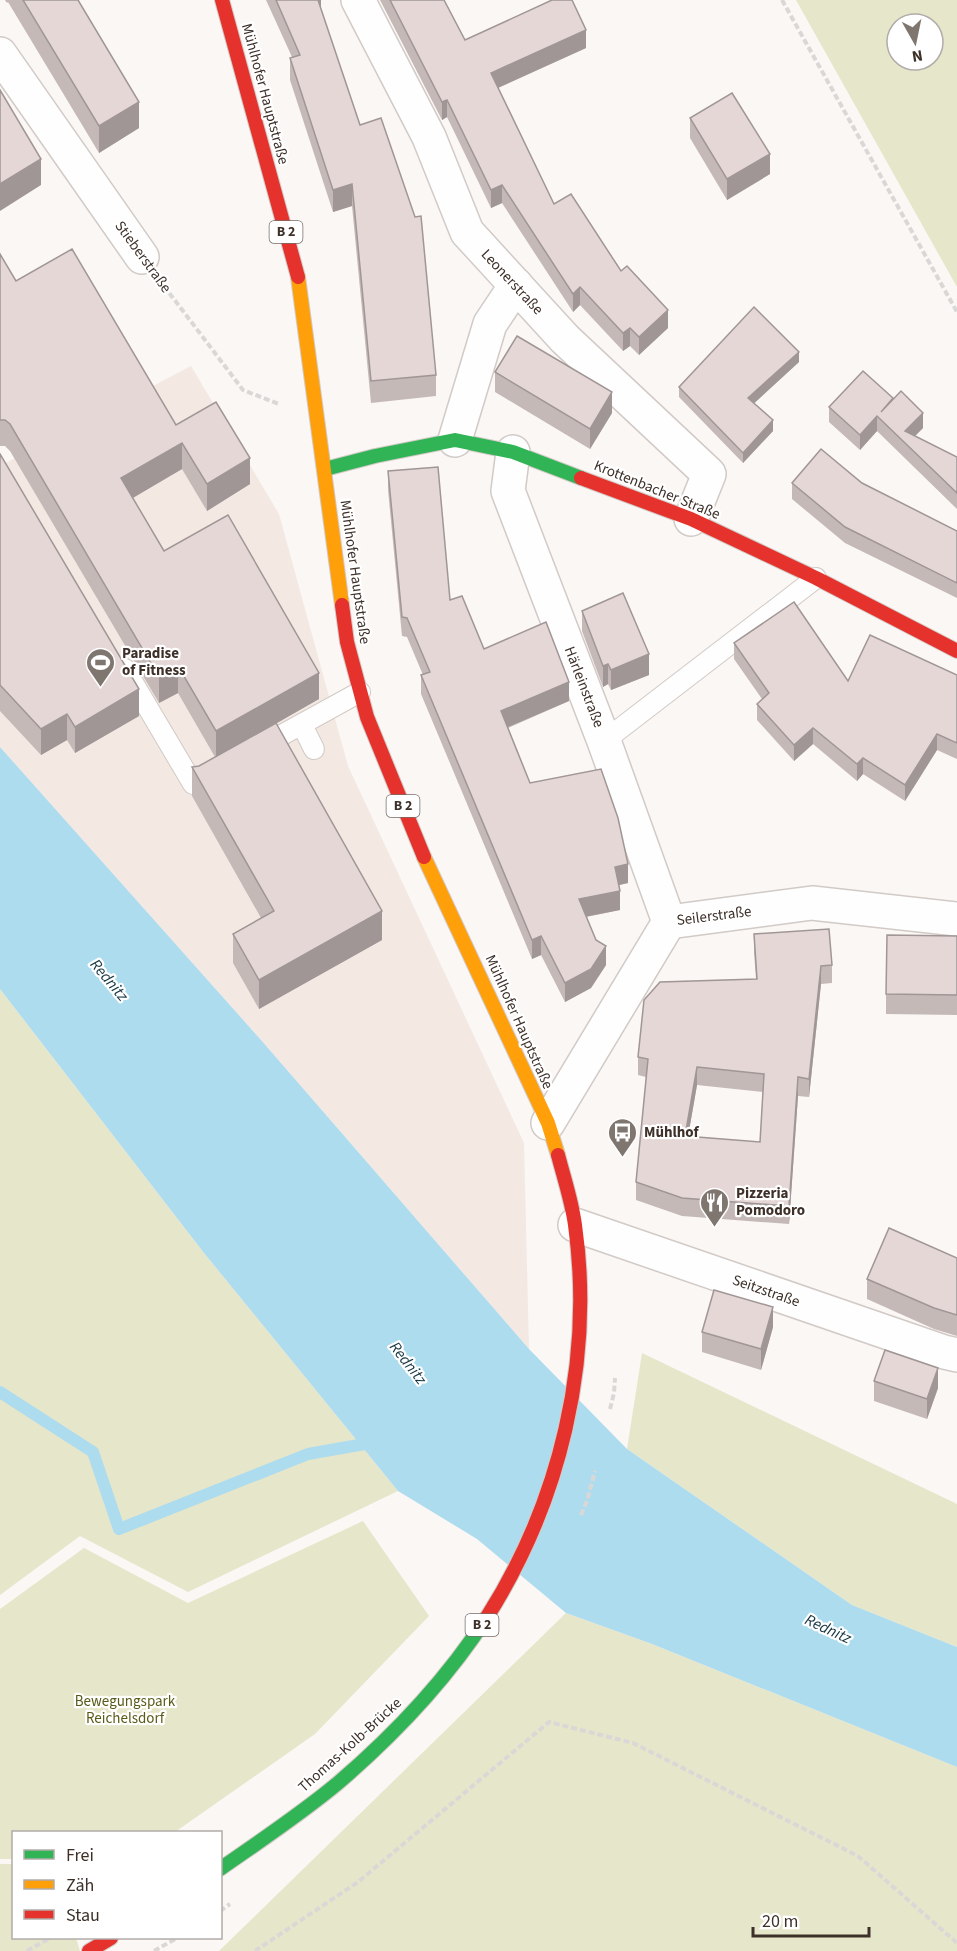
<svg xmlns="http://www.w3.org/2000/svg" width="957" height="1951" viewBox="0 0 957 1951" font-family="'Source Sans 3',sans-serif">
	<rect width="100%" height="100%" fill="#faf7f5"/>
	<!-- built -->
	<path fill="#f3e8e2" d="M191,366L279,514L348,766L524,1143L529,1349L261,1040L0,747V466Z"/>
	<!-- green -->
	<g fill="#e6e6ca" fill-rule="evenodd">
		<path d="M796,0H957V287ZM897,24H933V60H897Z"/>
		<path d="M0,989L204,1253L398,1491L188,1592L80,1536L0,1595Z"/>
		<path d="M642,1353L957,1504V1647L852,1605L627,1449Z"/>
		<path d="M363,1521L429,1616L315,1734L175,1832H14L13,1859H0V1609L84,1548L188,1603Z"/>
		<path d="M566,1613L652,1644L957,1767V1951H219Z"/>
		<path d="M0,1864H13L14,1938H76L80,1951H0Z"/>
	</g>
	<!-- water -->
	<path fill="#aedcef" d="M0,747L261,1040L529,1349L627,1449L852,1605L957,1647V1767L652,1644L566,1613L477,1539L398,1491L204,1253L0,989Z"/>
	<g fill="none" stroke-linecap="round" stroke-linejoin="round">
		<!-- stream -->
		<path stroke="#aedcef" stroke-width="12" d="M0,1392L93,1452L119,1529L308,1454L376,1442"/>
		<defs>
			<g id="lane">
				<path d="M125,669L193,784L213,773"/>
				<path d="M302,725L314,749"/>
				<path d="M604,741L816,578"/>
				<path d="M260,747L360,692"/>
			</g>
			<g id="street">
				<path d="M358,0L429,137L467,232L565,339L709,474L691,519"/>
				<path d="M0,54L142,257"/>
				<path d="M455,440L490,324L516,285"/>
				<path d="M513,452L508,491L604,741L669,922"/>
				<path d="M669,922L812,903L957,919"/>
				<path d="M548,1123L669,922"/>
				<path d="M575,1225L944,1352L957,1355"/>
			</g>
			<g id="fast">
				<path d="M325,469L375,456L455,440L513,452L581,478"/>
				<path d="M220,1869C260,1841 301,1814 338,1783C394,1735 447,1679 487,1617"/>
			</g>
			<g id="slow">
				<path d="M298,277L342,605"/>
				<path d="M424,857L548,1123L558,1155"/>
			</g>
			<g id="jam">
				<path d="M222,0L298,277"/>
				<path d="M581,478L691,519L816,578L957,651"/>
				<path d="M342,605L347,642L367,717L424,857"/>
				<path d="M487,1617C560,1502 594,1361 575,1225C572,1202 564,1178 558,1155"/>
				<path d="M89,1951L111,1938"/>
			</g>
		</defs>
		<!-- lane casing -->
		<use href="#lane" stroke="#d2cac6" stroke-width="22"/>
		<!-- street casing -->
		<use href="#street" stroke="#d2cac6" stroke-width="36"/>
		<!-- fast casing -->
		<use href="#fast" stroke="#d2cac6" stroke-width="16"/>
		<!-- slow casing -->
		<use href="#slow" stroke="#d2cac6" stroke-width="16"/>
		<!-- jam casing -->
		<use href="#jam" stroke="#d2cac6" stroke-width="16"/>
		<!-- path -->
		<g stroke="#dad8d6" stroke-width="4" stroke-dasharray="6 3" stroke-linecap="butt">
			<path d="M782,0L957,312"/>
			<path d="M164,286L243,390L279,404"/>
			<path d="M610,1409L614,1393L615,1378"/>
			<path d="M581,1515L587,1501L595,1471"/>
			<path d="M220,1911L230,1904"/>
			<path d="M27,1951L50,1938"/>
			<path d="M154,1951L177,1938"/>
			<path d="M255,1951L358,1882L549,1722L633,1743L858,1856L957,1943"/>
		</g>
		<!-- lane -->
		<use href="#lane" stroke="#fefefe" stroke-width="20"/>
		<!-- street -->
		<use href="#street" stroke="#fefefe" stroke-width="33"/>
		<!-- fast -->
		<use href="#fast" stroke="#30b455" stroke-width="14"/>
		<!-- slow -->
		<use href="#slow" stroke="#ff9f0a" stroke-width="14"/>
		<!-- jam -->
		<use href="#jam" stroke="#e5322d" stroke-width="14"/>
	</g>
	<!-- wall -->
	<g fill="#c5b9b8" fill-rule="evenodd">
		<path d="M5,0H78L139,128L99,153L8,2L7,3Z"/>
		<path d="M266,0H321V10L436,375V396L371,403L352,206L333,212L290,80V58L292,57Z"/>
		<path d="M380,0H444L465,40L586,48L498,88L554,204L621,271L668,328L639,355L630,346L623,351L580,305L573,312L502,203L491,208L447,117L442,120Z"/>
		<path d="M690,118L770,174L727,200L690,138Z"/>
		<path d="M0,254L16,281L176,425L250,484L207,511L182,469L132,498L164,551L319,699L276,723L382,940L259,1009L233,963V934L261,918L192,796V767L199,766L215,757L178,693L159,703L10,451L5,446H0Z"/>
		<path d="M799,362L754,403L773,431L743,463L679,397V387Z"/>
		<path d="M495,372L612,413L590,449L495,392Z"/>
		<path d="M893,399L923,428L915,436L957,457V509L877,431L860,450L829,422V407Z"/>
		<path d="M0,454L139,716L75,753L67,740L41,755L0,711Z"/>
		<path d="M388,471L450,600L484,649L569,701L508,728L530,783L628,883L619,885L620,910L586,917L606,965L591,988L565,1002L541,955L532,959L421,694V675H423L407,637L402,636L388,490Z"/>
		<path d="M792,483H862L957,531V598L845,543L792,499Z"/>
		<path d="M582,611L649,675L611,690L608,684L603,687L582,631Z"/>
		<path d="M734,643L848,681L957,675V759L937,750L905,801L863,774L857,781L813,744L794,761L757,720V704L762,699L734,659Z"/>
		<path d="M754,934L832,965V983L821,984L809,1097L798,1096L789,1224L682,1216L636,1200V1182L646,1077L638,1075V1057L756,979L754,952ZM697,1085L763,1092L760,1142L688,1136Z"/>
		<path d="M957,936V1015L886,1014V994Z"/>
		<path d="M957,1258V1336L934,1329L867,1299V1279Z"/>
		<path d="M773,1327L761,1370L702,1352V1332Z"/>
		<path d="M874,1381L938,1388L927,1419L874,1401Z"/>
	</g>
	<!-- shaded-wall -->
	<g fill="#a09696">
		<path d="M318,0H321V20Z"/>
		<path d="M586,30V48L491,91V73Z"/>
		<path d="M447,100V117L442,120V102Z"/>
		<path d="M139,102V128L99,153V126Z"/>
		<path d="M770,154V174L727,200V179Z"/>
		<path d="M41,159V185L0,211V184Z"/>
		<path d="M352,184V206L333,212V190Z"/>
		<path d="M502,185V203L491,208V190Z"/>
		<path d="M580,287V305L573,312V294Z"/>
		<path d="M668,310V328L639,355V337Z"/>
		<path d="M630,328V346L623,351V333Z"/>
		<path d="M799,352V362L748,409V398Z"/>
		<path d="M612,392V413L590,449V429Z"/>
		<path d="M923,413V428L906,445L905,431Z"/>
		<path d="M877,416V431L860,450V435Z"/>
		<path d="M773,420V431L743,463V453Z"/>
		<path d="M182,443V469L121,505V478Z"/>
		<path d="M250,458V484L207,511V484Z"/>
		<path d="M649,654V675L611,690V670Z"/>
		<path d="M608,664V684L603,687V666Z"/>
		<path d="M178,666V693L159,703V677Z"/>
		<path d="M319,673V699L216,758V731Z"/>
		<path d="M569,682V701L501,730V711Z"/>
		<path d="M139,689V716L75,753V727Z"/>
		<path d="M67,714V740L41,755V729Z"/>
		<path d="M813,728V744L794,761V745Z"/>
		<path d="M937,734V750L905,801V785Z"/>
		<path d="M863,758V774L857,781V764Z"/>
		<path d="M628,864V883L615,886V867Z"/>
		<path d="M620,891V910L579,918V899Z"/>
		<path d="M382,911V940L259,1009V980Z"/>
		<path d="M541,936V955L532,959V940Z"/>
		<path d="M606,946V965L591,988L565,1002V983Z"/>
		<path d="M821,966V984L809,1097V1079Z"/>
		<path d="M697,1067V1085L685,1154V1136Z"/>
		<path d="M798,1077V1096L789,1224V1206Z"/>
		<path d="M773,1307V1327L761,1370V1349Z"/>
		<path d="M938,1368V1388L927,1419V1399Z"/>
	</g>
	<!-- building -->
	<g fill="#e5d7d6" stroke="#a09696" stroke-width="1.5" fill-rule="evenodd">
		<path d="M23,0H78L139,102L99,126Z"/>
		<path d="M276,0H318L360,125L381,118L415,217L421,216L436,375L371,381L352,184L333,190L290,58L300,55Z"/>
		<path d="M390,0H444L465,40L552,0H572L586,30L491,73L554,204L571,194L621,271L627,266L668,310L639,337L630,328L623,333L580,287L573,294L502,185L491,190L447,100L442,102Z"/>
		<path d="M0,90L41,159L0,184Z"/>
		<path d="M732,93L770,154L727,179L690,118Z"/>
		<path d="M72,249L176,425L216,402L250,458L207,484L182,443L121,478L164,551L228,515L319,673L216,731L178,666L159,677L10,424L5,420H0V254L16,281Z"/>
		<path d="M754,307L799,352L748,398L773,420L743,453L679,387Z"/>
		<path d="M517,336L612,392L590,429L495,372Z"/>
		<path d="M863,371L893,398L881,412L901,391L923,413L905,431L957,457V493L877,416L860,435L829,407Z"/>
		<path d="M821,449L862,483L957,531V583L845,527L792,483Z"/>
		<path d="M0,454L139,689L75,727L67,714L41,729L0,685Z"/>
		<path d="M438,467L450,600L462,596L484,649L546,622L569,682L501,711L530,783L601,769L618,818L628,864L615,867L620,891L579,899L596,940L606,946L591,969L565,983L541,936L532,940L421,675L430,672L407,618L402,617L388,471Z"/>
		<path d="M623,593L649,654L611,670L608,664L603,666L582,611Z"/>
		<path d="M794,602L848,681L870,635L957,675V743L937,734L905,785L863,758L857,764L813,728L794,745L757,704L769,693L734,643Z"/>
		<path d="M276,723L382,911L259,980L233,934L274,911L192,767L199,766Z"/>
		<path d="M829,929L832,965L821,966L809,1079L798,1077L789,1206L682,1198L636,1182L648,1059L638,1057L644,1000L660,982L757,979L754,934ZM697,1067L764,1074L760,1142L685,1136Z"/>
		<path d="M887,935L957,936V995L886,994Z"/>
		<path d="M889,1228L957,1258V1315L934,1308L867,1279Z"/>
		<path d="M714,1290L773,1307L761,1349L702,1332Z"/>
		<path d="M885,1350L938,1368L927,1399L874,1381Z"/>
	</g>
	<!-- icons -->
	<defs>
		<symbol id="stadium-pin" viewBox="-11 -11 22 30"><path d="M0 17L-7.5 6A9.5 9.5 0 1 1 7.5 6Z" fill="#7f7670" stroke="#fff"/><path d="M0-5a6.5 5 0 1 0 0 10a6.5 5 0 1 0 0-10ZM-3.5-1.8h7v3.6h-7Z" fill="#fff"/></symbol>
		<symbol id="bus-pin" viewBox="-11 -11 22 30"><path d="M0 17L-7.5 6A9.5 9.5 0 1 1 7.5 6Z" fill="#7f7670" stroke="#fff"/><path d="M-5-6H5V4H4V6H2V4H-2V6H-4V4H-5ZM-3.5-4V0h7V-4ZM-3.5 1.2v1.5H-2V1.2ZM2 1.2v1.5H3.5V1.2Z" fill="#fff"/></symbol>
		<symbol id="restaurant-pin" viewBox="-11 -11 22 30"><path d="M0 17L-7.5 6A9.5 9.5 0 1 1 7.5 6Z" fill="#7f7670" stroke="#fff"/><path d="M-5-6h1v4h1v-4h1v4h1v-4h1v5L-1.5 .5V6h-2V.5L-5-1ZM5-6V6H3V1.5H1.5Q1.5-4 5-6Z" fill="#fff"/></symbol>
	</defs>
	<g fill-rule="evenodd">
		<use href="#stadium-pin" x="84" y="646" width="33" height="45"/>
		<use href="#bus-pin" x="606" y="1116" width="33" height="45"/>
		<use href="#restaurant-pin" x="698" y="1186" width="33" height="45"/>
	</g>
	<g text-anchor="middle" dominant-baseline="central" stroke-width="4.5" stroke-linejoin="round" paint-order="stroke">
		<!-- shield labels -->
		<g fill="#fff" stroke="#776e69" stroke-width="1.5">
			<rect x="269.5" y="221" width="33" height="22" rx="4.5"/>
			<rect x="386.5" y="795" width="33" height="22" rx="4.5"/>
			<rect x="465.5" y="1614" width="33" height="22" rx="4.5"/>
		</g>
		<g font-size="14" font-weight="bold" fill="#3d3029">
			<text x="286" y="232">B 2</text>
			<text x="403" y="806">B 2</text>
			<text x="482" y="1625">B 2</text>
		</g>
		<!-- street labels -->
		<g font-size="15" fill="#3d3029" stroke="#fff">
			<text transform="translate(265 94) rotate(75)">Mühlhofer Hauptstraße</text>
			<text transform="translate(143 257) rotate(54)">Stieberstraße</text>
			<text transform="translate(512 282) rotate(47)">Leonerstraße</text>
			<text transform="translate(657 490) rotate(22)">Krottenbacher Straße</text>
			<text transform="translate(355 572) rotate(82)">Mühlhofer Hauptstraße</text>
			<text transform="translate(584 687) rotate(69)">Härleinstraße</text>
			<text transform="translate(714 916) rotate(-7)">Seilerstraße</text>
			<text transform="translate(519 1022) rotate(66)">Mühlhofer Hauptstraße</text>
			<text transform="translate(766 1291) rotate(19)">Seitzstraße</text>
			<text transform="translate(350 1745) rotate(-42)">Thomas-Kolb-Brücke</text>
		</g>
		<!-- poi labels -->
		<g font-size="15" font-weight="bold" fill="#3d3029" stroke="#fff" text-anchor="start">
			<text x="122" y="653">Paradise<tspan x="122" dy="17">of Fitness</tspan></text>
			<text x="644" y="1132">Mühlhof</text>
			<text x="736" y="1193">Pizzeria<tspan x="736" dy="17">Pomodoro</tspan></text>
		</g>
		<!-- park labels -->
		<g font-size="15" fill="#595b18" stroke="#fff">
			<text x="125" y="1701">Bewegungspark<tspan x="125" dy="17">Reichelsdorf</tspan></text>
		</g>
		<!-- water labels -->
		<g font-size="16" font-style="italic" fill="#153542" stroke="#fff">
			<text transform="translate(109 980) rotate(50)">Rednitz</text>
			<text transform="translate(408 1363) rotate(52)">Rednitz</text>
			<text transform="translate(828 1629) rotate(25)">Rednitz</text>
		</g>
	</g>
	<!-- legend -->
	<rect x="12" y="1831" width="210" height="108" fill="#ffffff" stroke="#b1aca9" stroke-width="1.5"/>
	<rect x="24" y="1850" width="30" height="9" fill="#30b455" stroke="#b1aca9" stroke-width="1.5"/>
	<text x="66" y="1861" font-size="18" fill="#3d3029">Frei</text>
	<rect x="24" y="1880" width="30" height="9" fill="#ff9f0a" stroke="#b1aca9" stroke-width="1.5"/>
	<text x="66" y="1891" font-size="18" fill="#3d3029">Zäh</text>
	<rect x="24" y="1910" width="30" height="9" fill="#e5322d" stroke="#b1aca9" stroke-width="1.5"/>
	<text x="66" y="1921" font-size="18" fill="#3d3029">Stau</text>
	<!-- north arrow -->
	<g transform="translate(915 42) rotate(171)"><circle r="28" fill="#ffffff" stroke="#b1aca9" stroke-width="1.5"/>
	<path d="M0-4.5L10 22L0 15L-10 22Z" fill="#7f7670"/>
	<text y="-9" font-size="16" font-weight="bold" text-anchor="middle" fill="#3d3029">N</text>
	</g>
	<!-- scale -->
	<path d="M753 1927v9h116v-9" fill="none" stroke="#3d3029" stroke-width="3"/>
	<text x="762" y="1927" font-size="18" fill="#3d3029" stroke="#ffffff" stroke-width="4.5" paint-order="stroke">20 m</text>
</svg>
